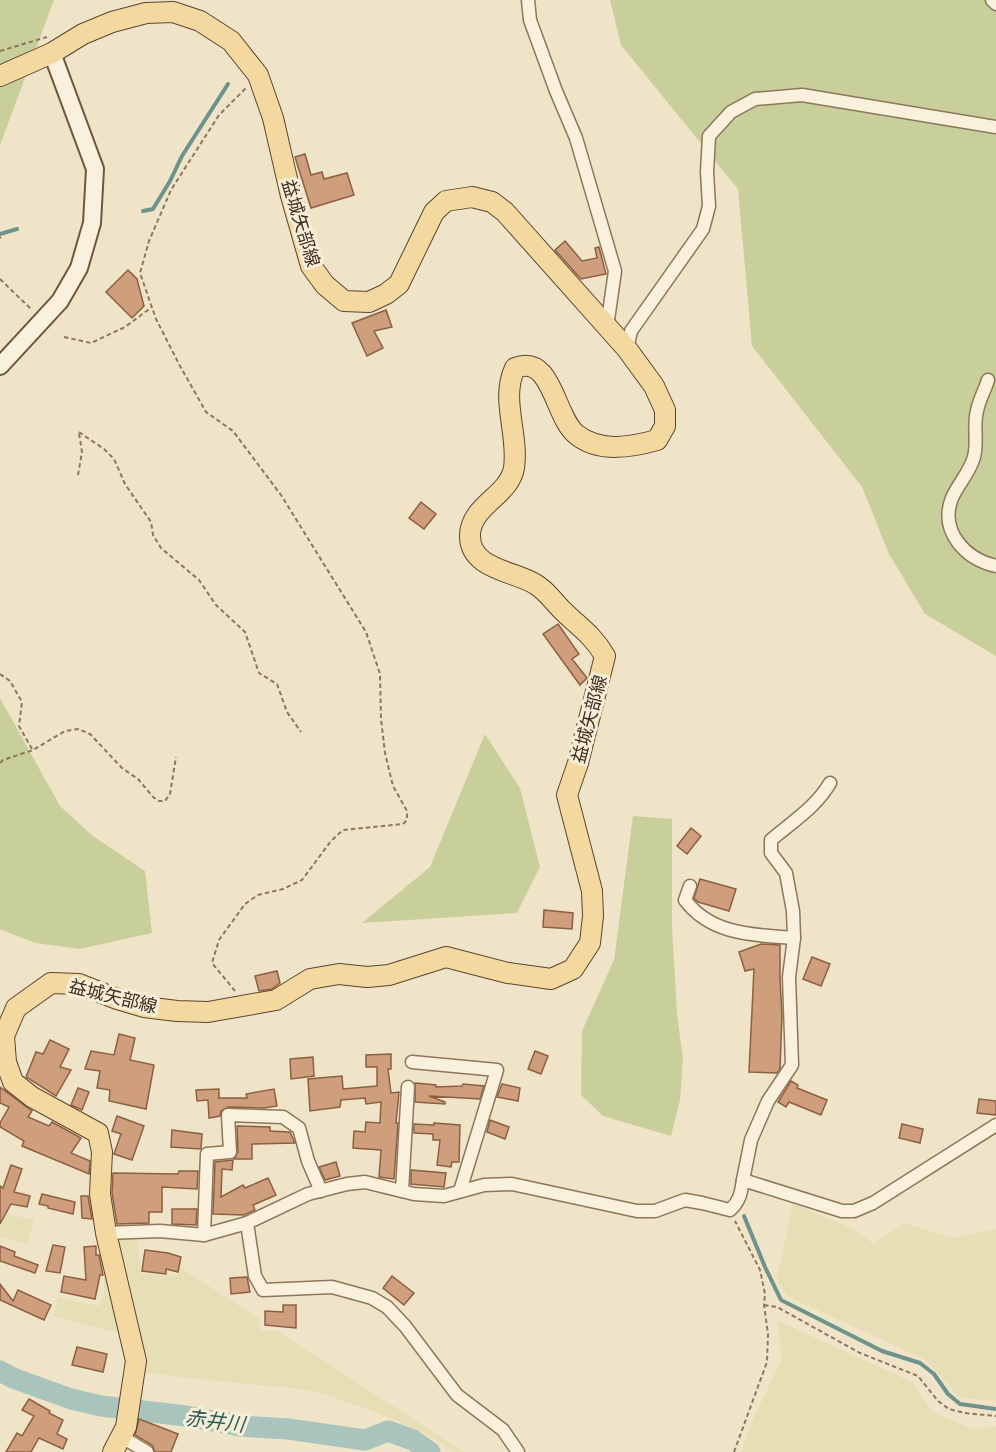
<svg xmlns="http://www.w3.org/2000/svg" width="996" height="1452" viewBox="0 0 996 1452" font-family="'Roboto Serif','Noto Sans JP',serif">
	<rect width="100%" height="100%" fill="#f0e4c8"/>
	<!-- farmland -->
	<g fill="#e6deb5">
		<path d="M793,1204L849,1227L874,1244L904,1223L953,1238L996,1229V1401L960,1398L926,1360L787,1296L777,1278Z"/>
		<path d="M0,1212L34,1220L28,1244L0,1237Z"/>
		<path d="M114,1236H137L141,1274L178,1275L180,1267L259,1319L261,1331L276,1330L464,1452H456L419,1430L370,1410L318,1392L284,1387L225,1382L146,1373L128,1278Z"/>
		<path d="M104,1255L123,1333L102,1329L53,1316L58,1297L99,1306L104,1296Z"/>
		<path d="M778,1321L912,1382L932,1412L973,1429L996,1427V1452H741L754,1417L781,1361Z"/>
	</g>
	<!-- green -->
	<g fill="#c9cf9b">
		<path d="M0,0H54L0,145Z"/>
		<path d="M610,0H996V656L925,614L889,554L862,487L752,346L738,189L621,45Z"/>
		<path d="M0,698L60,806L93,836L145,871L152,933L80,949L35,943L0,929Z"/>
		<path d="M485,734L520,788L540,867L517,913L362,923L430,867Z"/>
		<path d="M633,816L672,819V927L677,1013L683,1060L680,1100L671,1136L603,1116L581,1095L582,1031L614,960Z"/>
	</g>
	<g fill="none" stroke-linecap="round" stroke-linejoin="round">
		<!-- stream -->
		<g stroke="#6f938a" stroke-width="4">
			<path d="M143,211L153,209L170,181L182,156L228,84"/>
			<path d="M0,234L17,229"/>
			<path d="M744,1216L765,1267L781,1300L882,1351L920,1363L934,1374L948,1394L960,1404L996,1409"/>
		</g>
		<!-- river -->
		<path stroke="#a9c4bc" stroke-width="21" d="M0,1371L13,1378L71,1399L101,1406L186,1416L240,1426L288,1429L365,1440L388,1431L413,1440L430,1452"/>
	</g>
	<!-- building -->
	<g fill="#cf9f7d" stroke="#8d5f41" stroke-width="1.5">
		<path d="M305,154L311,175L322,172L324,179L347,173L354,195L311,208L295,157Z"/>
		<path d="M565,241L582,261L597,258L595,248L599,247L606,274L581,279L555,250Z"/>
		<path d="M128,270L137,279L144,306L132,318L106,292Z"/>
		<path d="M386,310L392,327L374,331L383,348L367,356L352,323Z"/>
		<path d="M421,502L436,514L424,529L409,518Z"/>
		<path d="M558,624L579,654L572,659L587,678L580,685L543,634Z"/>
		<path d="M691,828L701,836L687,854L677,846Z"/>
		<path d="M700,879L736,889L729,911L698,902L694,898Z"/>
		<path d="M544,910L573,913L572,929L543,927Z"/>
		<path d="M761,944L780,945V979L782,1015L780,1069L777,1073L749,1072L754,969L745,971L739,952Z"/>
		<path d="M812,957L830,964L821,986L803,979Z"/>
		<path d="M277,971L280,983L272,989L259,991L255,976Z"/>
		<path d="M119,1034L135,1038L130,1060L154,1065L146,1109L109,1101L110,1090L97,1088L100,1071L85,1069L91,1051L114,1055Z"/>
		<path d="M50,1040L69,1049L60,1067L71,1070L56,1096L26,1077L36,1052L43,1054Z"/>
		<path d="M535,1051L548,1056L541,1074L528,1069Z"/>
		<path d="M391,1054V1069H388L391,1093L399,1092L396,1123H398L394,1179L379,1177L381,1150L353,1148L354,1131L365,1132L366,1122L380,1123L381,1102L366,1104L365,1098L341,1100L340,1107L310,1111L308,1079L342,1076L343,1089L377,1086V1067H366V1055Z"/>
		<path d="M313,1057L314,1076L291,1079L290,1059Z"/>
		<path d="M791,1081L798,1085L797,1088L827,1100L821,1115L789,1102L786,1107L778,1102Z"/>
		<path d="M415,1083L436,1085V1087L462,1086L463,1084L484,1086L480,1099L429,1096L445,1102V1104L415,1102Z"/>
		<path d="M502,1084L520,1088L518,1101L497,1097Z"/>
		<path d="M0,1087L32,1111L28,1117L49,1126L52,1122L81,1138L71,1153L90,1161L89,1174L22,1146L24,1141L0,1127V1123L9,1107L0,1103Z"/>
		<path d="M78,1088L89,1092L82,1110L71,1105Z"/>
		<path d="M219,1089V1098H247L246,1094L274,1089L277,1106L264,1108L228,1107L221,1111L220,1116L209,1118L208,1100L197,1101L196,1090Z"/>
		<path d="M979,1099L996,1101V1115L977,1113Z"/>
		<path d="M117,1116L144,1126L132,1160L114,1154L121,1134L112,1131Z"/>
		<path d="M490,1120L509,1127L505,1139L487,1132Z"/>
		<path d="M434,1123L460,1125L459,1162H452L451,1167L437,1165L440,1140H433V1134L414,1133V1124L434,1125Z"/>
		<path d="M902,1124L923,1129L920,1143L899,1138Z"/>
		<path d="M237,1126L270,1127V1131L290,1132L295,1143L252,1144V1159H234L238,1152Z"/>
		<path d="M172,1130L202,1134L201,1149L171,1147Z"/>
		<path d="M233,1160L232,1170L222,1169L221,1197L243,1185L245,1188L268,1178L276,1195L253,1205L255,1210L244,1215L213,1214L215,1162Z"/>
		<path d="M336,1162L340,1176L325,1180L319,1167Z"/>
		<path d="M11,1165L22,1169L14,1192L30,1196L27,1207L11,1204L0,1224V1186L3,1188Z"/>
		<path d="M411,1170L446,1173L444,1187L411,1184Z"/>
		<path d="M179,1171H198L197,1189L162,1187V1212H149V1223L117,1224L112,1193L113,1173L178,1174Z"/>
		<path d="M42,1194L75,1202L73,1214L48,1208V1206L39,1204Z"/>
		<path d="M81,1196H88L92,1219L82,1218Z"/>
		<path d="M172,1209H197L196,1225L172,1224Z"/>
		<path d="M53,1245L65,1247L60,1273L46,1271Z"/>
		<path d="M0,1246L15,1252L14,1256L38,1265L35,1273L0,1261Z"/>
		<path d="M96,1246V1255H99L103,1275H100L95,1299L61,1292L64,1276L86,1280L84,1247Z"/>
		<path d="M145,1250L168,1253L181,1257L178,1272L166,1269V1274L142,1271Z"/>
		<path d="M392,1276L414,1293L404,1305L383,1288Z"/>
		<path d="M247,1277L250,1292L231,1294L230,1278Z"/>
		<path d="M0,1284L13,1301L18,1290L51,1305L44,1320L0,1300Z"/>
		<path d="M283,1305H296V1328L265,1325V1311L283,1312Z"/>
		<path d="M77,1347L107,1354L103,1372L72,1365Z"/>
		<path d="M29,1399L50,1411L49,1413L63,1420L57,1434L67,1439L63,1449L39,1438L31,1452H6L17,1433L22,1436L34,1416L22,1410Z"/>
		<path d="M139,1419L178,1434L171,1452H155L152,1445L135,1435Z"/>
	</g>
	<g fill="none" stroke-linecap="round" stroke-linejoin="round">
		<defs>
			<g id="street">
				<path d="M528,0L530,20L556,91L576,138L615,271L607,327"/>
				<path d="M992,0L996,4"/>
				<path d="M627,349L631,331L703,229L709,206L707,172L709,136L731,112L755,99L802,95L996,127"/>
				<path d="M988,380C985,390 979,400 977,411C973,425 978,443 974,457C970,472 958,484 952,498C939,531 965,559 996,566"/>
				<path d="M690,886L685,900C711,935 754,935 794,938"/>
				<path d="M412,1062L497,1070L460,1191"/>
				<path d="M743,1180L751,1140L768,1101L792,1065L789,977L794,938L793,911L786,873L771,853V840C792,822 816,807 830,783"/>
				<path d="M402,1191L408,1087"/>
				<path d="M247,1223L255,1276L263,1290L332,1287L372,1298L387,1307L405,1326L457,1395L503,1430L518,1452"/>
				<path d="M106,1233L160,1231L204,1235L247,1223L308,1194L347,1184L365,1182L414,1194L444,1196L484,1185L512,1184L637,1211H655L685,1200L702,1203L730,1210C740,1201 741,1193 743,1180L842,1211H854L873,1203L996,1125"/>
				<path d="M204,1235L207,1154L230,1152L228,1115L283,1117L299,1128L308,1161L321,1191"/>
				<path d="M122,1437L147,1452"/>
			</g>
			<path id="secondary" d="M0,366L60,301L79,268L92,223L95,169L52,53"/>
			<path id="primary" d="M0,76L52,53L83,34L112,22L146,13L173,12L200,21L231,41L258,75L273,118L291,196L311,266L325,285L344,301L369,302L386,294L399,284L434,212L446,201L472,197L492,202L505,212L627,349L654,386L665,410V426L657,440C632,447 600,453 577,435C554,418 553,353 515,368C500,399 519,434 514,468C509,496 471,505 470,535C469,569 514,571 535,584C546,590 553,601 562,610C579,627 592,634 605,656L578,763L567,795L592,891L593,916L590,943L573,969L551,979L508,973L446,957L389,975L367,977L339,974L310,979L276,1000L208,1012L177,1011L144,1007L117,999L79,984L51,983L16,1008L4,1036L6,1062L13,1082L32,1097L98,1133L102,1152L100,1194L106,1233L136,1361L126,1427L113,1452"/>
		</defs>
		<!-- street casing -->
		<use href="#street" stroke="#8d765c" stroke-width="15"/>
		<!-- secondary casing -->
		<use href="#secondary" stroke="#6f573f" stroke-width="20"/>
		<!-- primary casing -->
		<use href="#primary" stroke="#5b4430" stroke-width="22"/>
		<!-- path -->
		<g stroke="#8d765c" stroke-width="2" stroke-dasharray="4.5 3" stroke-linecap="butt">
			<path d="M0,51L47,37"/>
			<path d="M0,238L1,237"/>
			<path d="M0,279L32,310"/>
			<path d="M64,337L91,343L125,327L152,307"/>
			<path d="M79,432L104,449L114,459L125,484L151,522L153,535L161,548L199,580L216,605L245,632L259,673L277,684L287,712L301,732"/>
			<path d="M78,475L82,452L79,433"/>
			<path d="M0,674L10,681L22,702L19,726L32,749"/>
			<path d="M0,763L3,760L33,750L65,731L78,729L90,734L122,768L138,779L153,797L159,801H165L170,794L176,757"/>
			<path d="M235,991L212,963L219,940L245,904L258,895L283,889L302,880L331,841L343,830L403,824L407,820V811L393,786L385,753L381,719L380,674L366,632L281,495L233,431L206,412L180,366L156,319L140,273L149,241L171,190L219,115L247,87"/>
			<path d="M764,1305L777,1307L860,1353L918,1376L938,1401L949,1409L965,1413L996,1416"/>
			<path d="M734,1452L767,1362L768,1334L764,1305L765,1294L760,1270L735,1221"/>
		</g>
		<!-- street -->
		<use href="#street" stroke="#faf1dc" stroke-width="12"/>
		<!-- secondary -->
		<use href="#secondary" stroke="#faf1dc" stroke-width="16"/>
		<!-- primary -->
		<use href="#primary" stroke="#f3d9a0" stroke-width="20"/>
	</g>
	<g text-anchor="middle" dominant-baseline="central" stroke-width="6" stroke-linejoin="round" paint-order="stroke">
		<!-- street labels -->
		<g font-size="18" fill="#3d2e20" stroke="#f7eed8">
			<text transform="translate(301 223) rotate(73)">益城矢部線</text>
			<text transform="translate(589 719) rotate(-75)">益城矢部線</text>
			<text transform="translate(113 996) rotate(14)">益城矢部線</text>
		</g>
		<!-- water labels -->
		<g font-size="20" font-style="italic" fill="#2f5d5a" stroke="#f7eed8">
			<text transform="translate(215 1421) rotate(7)">赤井川</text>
		</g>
	</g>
</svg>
